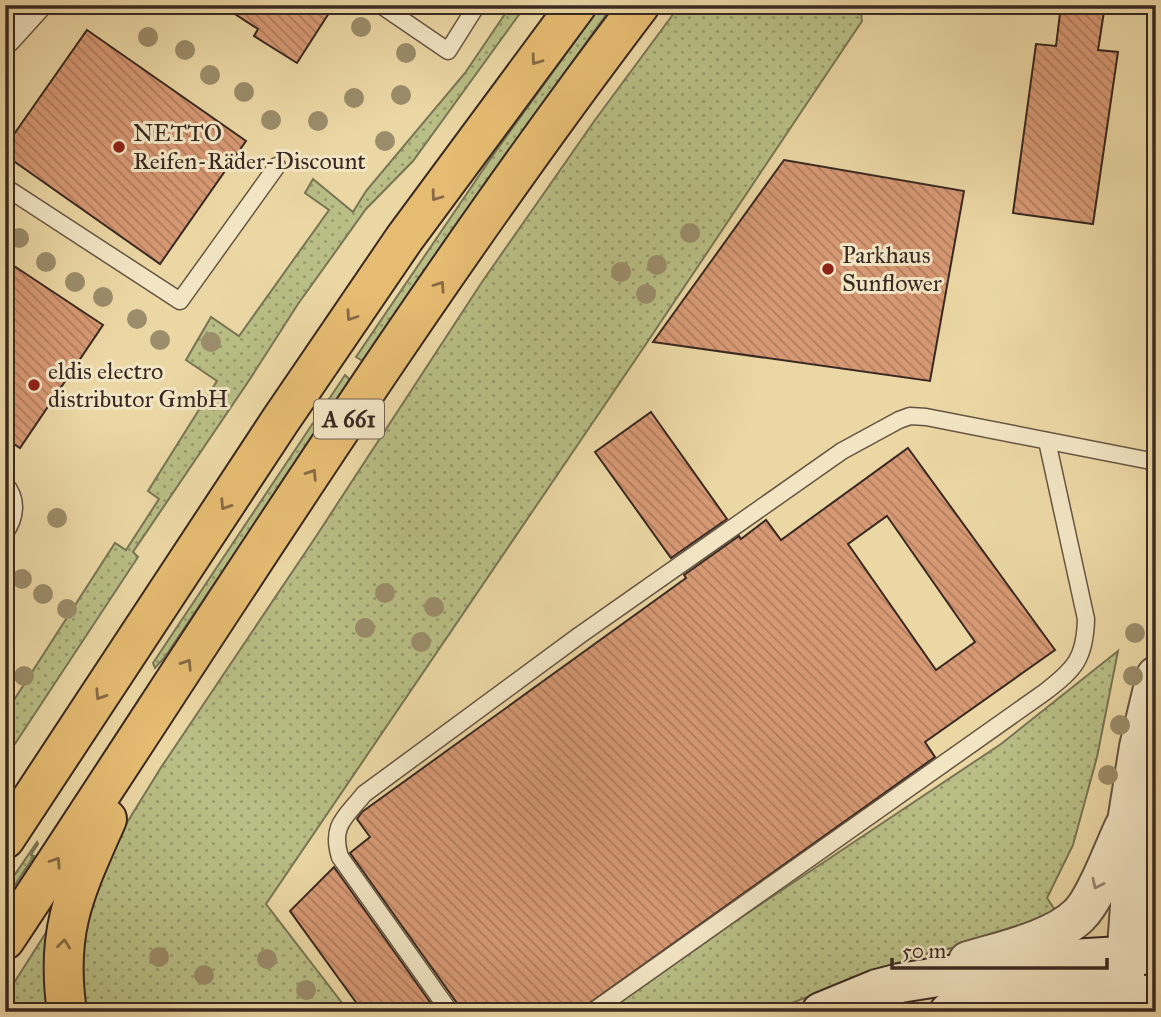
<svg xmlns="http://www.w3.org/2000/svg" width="1161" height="1017" viewBox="0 0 1161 1017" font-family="'IM FELL Great Primer',serif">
	<defs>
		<pattern id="grass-dots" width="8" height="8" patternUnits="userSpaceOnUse" patternTransform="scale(1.75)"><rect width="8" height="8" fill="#b8be85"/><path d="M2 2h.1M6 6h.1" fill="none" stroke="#979a6c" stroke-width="1.8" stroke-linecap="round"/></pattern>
		<pattern id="building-back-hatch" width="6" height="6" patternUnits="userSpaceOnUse" patternTransform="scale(1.75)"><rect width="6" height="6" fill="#d79974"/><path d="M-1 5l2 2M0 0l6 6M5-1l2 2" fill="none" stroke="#af7d5f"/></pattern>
	</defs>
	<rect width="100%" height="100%" fill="#ebd7a4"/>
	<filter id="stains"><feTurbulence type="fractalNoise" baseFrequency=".00286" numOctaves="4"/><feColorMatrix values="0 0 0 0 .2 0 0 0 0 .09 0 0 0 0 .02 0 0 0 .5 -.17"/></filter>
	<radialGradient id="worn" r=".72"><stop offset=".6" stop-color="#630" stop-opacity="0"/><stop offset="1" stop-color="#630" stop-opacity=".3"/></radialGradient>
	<!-- grass -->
	<g fill="url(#grass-dots)" stroke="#787454" stroke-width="2">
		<path d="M511,5H526L413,161L366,209L298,304L250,379L133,552L138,557L5,759V714L115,543L126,550L159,499L148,491L217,381L186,360L211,317L239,336L329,210L305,193L313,179L353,212L366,191L465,73Z"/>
		<path d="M601,5H613L494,171L363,361L356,357L491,158Z"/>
		<path d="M680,5H860L862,21L644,347L266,904L349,1012H85L78,940L93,878L160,769L315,538L482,282L595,120Z"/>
		<path d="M345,375L350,380L348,384L165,657L155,668L153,663Z"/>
		<path d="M1118,651L1097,757L1073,845L1047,898L1057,913L1020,933L916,956L768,1012H599L1001,744Z"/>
		<path d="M37,842L38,844L31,855L34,856L5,900V889Z"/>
		<path d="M47,931L54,1012H5V997Z"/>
	</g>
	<!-- building -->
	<g fill="url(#building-back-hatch)" stroke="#392922" stroke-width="2" fill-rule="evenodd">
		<path d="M221,5H317L329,13L297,63L254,36L258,29Z"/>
		<path d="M1061,5H1105L1098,50L1118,52L1093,224L1013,213L1036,44L1056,46Z"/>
		<path d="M87,30L246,141L160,264L5,155V147Z"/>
		<path d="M784,160L964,191L930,381L653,342Z"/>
		<path d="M5,260L103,325L20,448L5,438Z"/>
		<path d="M651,412L727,519L671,558L595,452Z"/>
		<path d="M908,448L1055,650L925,742L935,757L577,1012H460L459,1006L350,853L370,837L357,819L362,812L686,578L684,575L739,536L741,539L766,520L781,540ZM887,516L975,642L936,670L848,544Z"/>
		<path d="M334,867L437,1012H363L290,911Z"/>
	</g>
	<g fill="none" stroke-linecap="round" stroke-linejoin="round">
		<defs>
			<g id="service">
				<path d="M387,5L385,8L448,51L477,5"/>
				<path d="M5,187L180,301L277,166"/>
				<path d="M5,484C18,499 16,517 5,533"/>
				<path d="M450,1012L340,857C330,825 346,817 364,794L580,635L842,451L899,420L910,416L926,417L1156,462"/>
				<path d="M592,1012L1045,692C1075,669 1085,658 1086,619L1047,441"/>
			</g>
			<path id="minor" d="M5,37L34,5"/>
			<g id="tertiary">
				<path d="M968,961C1001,951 1054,940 1079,915C1096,899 1113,850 1124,827"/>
				<path d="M1124,989L1130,906L1127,822L1139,747L1156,676"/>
			</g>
			<g id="secondary">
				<path d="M821,1012L877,989L900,983L1007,966L1087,958L1156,954"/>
				<path d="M949,1012C1016,994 1087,989 1156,996"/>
			</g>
			<g id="motorway">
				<path d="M5,839L280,421L404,239L577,5"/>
				<path d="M5,940C213,626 412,305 640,5"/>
				<path d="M67,1012C55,930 75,892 107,819"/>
			</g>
		</defs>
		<!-- service casing -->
		<use href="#service" stroke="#665442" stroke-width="19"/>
		<!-- minor casing -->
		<use href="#minor" stroke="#665442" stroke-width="35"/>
		<!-- tertiary casing -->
		<use href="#tertiary" stroke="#665442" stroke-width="42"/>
		<!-- secondary casing -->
		<use href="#secondary" stroke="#392922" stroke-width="42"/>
		<!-- motorway casing -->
		<use href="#motorway" stroke="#392922" stroke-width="42"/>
		<!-- service -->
		<use href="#service" stroke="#f2e5c4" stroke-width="16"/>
		<!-- minor -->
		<use href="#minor" stroke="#f2e5c4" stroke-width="32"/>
		<!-- tertiary -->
		<use href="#tertiary" stroke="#f2e5c4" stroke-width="38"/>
		<!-- secondary -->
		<use href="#secondary" stroke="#f2e5c4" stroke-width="38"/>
		<!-- motorway -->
		<use href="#motorway" stroke="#e6bc72" stroke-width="38"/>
	</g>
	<!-- trees -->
	<g fill="#9b8c6a">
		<circle cx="361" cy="27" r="10"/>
		<circle cx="148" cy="37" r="10"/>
		<circle cx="185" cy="50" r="10"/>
		<circle cx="406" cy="53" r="10"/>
		<circle cx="210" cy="75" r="10"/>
		<circle cx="244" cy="92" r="10"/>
		<circle cx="401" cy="95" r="10"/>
		<circle cx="354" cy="98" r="10"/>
		<circle cx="271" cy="120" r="10"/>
		<circle cx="318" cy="121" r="10"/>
		<circle cx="385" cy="141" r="10"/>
		<circle cx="690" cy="233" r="10"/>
		<circle cx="19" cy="238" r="10"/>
		<circle cx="46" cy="262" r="10"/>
		<circle cx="657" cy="265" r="10"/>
		<circle cx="621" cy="272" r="10"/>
		<circle cx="75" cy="282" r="10"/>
		<circle cx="646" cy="294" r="10"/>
		<circle cx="103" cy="297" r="10"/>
		<circle cx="137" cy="319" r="10"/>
		<circle cx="160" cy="340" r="10"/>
		<circle cx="211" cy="342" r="10"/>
		<circle cx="57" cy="518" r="10"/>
		<circle cx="22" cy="579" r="10"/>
		<circle cx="385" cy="593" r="10"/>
		<circle cx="43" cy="594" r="10"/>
		<circle cx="434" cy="607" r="10"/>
		<circle cx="67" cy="609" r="10"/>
		<circle cx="365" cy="628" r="10"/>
		<circle cx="1135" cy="633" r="10"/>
		<circle cx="421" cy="642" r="10"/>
		<circle cx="24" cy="676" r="10"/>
		<circle cx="1133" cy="676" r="10"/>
		<circle cx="1120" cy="725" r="10"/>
		<circle cx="1108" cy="775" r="10"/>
		<circle cx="159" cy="957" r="10"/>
		<circle cx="267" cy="959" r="10"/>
		<circle cx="204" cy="975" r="10"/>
		<circle cx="306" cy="990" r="10"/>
	</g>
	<!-- one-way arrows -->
	<defs><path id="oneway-chevron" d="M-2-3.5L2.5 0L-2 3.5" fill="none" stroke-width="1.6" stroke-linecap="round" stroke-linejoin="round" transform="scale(1.75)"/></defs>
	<g stroke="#876b46">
		<use href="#oneway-chevron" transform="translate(536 60) rotate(126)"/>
		<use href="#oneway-chevron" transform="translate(436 196) rotate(126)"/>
		<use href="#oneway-chevron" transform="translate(440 286) rotate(-56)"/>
		<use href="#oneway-chevron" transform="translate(351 316) rotate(124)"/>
		<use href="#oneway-chevron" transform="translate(312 474) rotate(-57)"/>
		<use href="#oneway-chevron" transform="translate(225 505) rotate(123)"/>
		<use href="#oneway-chevron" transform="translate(187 664) rotate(-57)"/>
		<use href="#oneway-chevron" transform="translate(100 695) rotate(123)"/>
		<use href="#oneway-chevron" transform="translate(56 862) rotate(-56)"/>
		<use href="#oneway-chevron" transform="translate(64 944) rotate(-84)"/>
	</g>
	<use stroke="#968773" href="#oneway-chevron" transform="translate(1097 884) rotate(115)"/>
	<!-- markers -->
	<g fill="#8f2418" stroke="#f2e5c4" stroke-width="2.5">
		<circle cx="119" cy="147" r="7"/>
		<circle cx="828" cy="269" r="7"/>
		<circle cx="34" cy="385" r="7"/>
	</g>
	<g text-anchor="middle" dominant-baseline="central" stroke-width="6" stroke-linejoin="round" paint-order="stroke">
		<!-- shield labels -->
		<rect fill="#f2e5c4" stroke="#706153" stroke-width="2" x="314" y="399.5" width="70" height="39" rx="5"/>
		<g font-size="23" font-weight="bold" fill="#392922">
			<text x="349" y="419">A 661</text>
		</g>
		<!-- poi labels -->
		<g font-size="24" fill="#392922" stroke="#f2e5c4" text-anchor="start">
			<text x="133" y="133">NETTO<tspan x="133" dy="28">Reifen-Räder-Discount</tspan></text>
			<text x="842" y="255">Parkhaus<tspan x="842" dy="28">Sunflower</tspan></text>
			<text x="48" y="371">eldis electro<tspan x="48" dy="28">distributor GmbH</tspan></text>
		</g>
	</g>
	<!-- margin -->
	<rect width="1161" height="1017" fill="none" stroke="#ebd7a4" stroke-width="28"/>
	<rect x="7" y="7" width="1147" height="1003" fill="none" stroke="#392922" stroke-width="3.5"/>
	<rect x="14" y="14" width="1133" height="989" fill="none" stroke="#392922" stroke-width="2"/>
	<!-- scale -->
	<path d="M892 958v10h215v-10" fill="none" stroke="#392922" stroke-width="3.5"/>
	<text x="902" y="958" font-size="21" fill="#392922" stroke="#f2e5c4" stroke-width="5" paint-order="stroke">50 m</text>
	<rect width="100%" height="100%" filter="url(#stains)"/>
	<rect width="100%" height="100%" fill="url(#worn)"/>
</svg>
